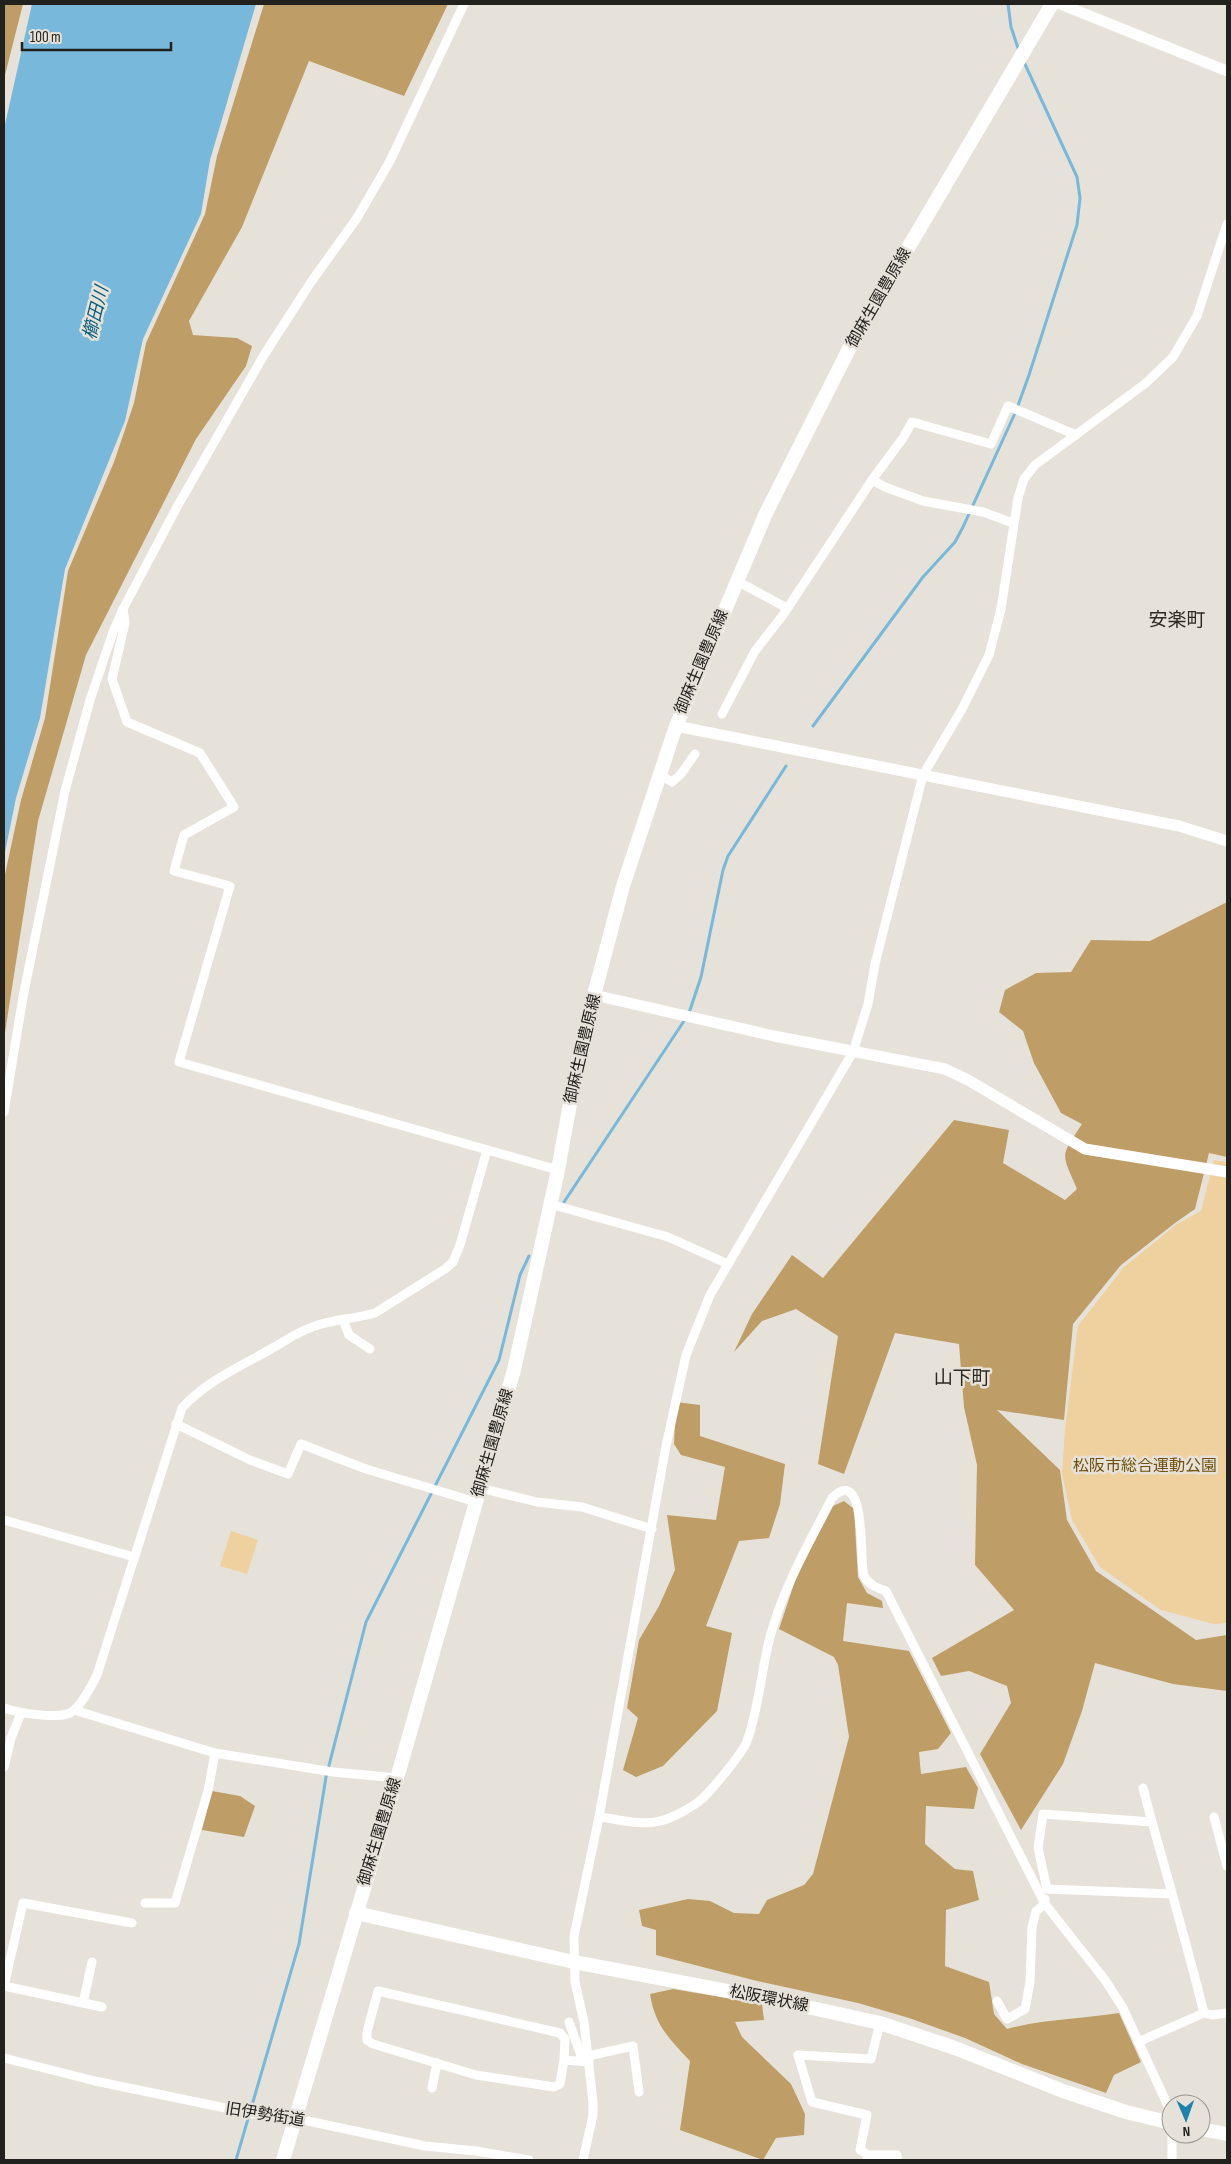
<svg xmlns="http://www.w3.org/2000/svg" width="1231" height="2164" viewBox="0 0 1231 2164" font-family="'Sofia Sans Condensed','Noto Sans JP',sans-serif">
	<rect width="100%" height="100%" fill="#e7e2d9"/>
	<!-- green -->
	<g fill="#efd09f">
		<path d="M1214,1160L1227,1162V1623L1214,1624L1161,1610L1100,1567L1072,1520L1062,1474L1065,1429L1078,1326L1123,1268L1177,1224L1201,1211Z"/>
		<path d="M231,1531L258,1540L247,1574L220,1566Z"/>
	</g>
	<!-- forest -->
	<g fill="#be9d67">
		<path d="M4,4H23L4,79Z"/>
		<path d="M264,4H448L404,96L309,61L242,227L189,321L193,335L237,338L252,346L246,366L196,439L86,655L38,821L4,1039V879L21,800L45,718L68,571L114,462L134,403L146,343L205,214L217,156Z"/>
		<path d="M1227,902V1157L1209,1153L1195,1209L1175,1223L1121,1265L1073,1324L1064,1420L997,1410L1060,1470L1067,1520L1096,1571L1196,1640L1227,1635V1691L1173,1684L1095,1663L1082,1711L1063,1764L1021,1830L980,1754L1011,1703L1007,1686L969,1671L941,1676L932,1658L1014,1610L975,1565L977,1465L964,1407L959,1344L895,1333L844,1474L818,1464L838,1336L796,1309L762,1321L734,1352L752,1314L792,1255L823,1278L954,1120L1009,1130L1003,1163L1065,1200L1077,1189C1061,1152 1060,1158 1082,1124L1061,1113L1034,1063L1023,1031L999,1012L1005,990L1036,973L1071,972L1091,940L1150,941Z"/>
		<path d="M676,1402L700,1405V1436L785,1464L780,1504L769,1538L739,1541L706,1626L732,1633L717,1711L663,1766L636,1777L623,1770L638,1718L627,1708L639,1640L659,1606L675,1570L667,1515L716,1520L725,1467L681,1455L674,1444Z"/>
		<path d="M844,1501L854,1509L858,1577L867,1593L882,1601L883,1608L847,1603L843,1641L909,1651L951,1733L938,1749L919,1752L921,1774L966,1767L978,1788L974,1809L926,1806L925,1844L955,1869L973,1871L979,1900L946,1910L945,1966L989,1982L994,2014L1007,2029C1043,2019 1082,2019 1119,2013L1141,2062L1114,2075L1106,2093L1022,2064L965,2038L909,2018L858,2003L757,1981L656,1955V1930L642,1926L639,1910L688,1899L710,1901L734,1913L759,1914L767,1900L804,1885L813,1874L849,1737L838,1665L834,1657L779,1629L797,1575L833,1506Z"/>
		<path d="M212,1791L240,1796L255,1806L244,1837L202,1830Z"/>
		<path d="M673,1989L762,2004L764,2020L735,2022L742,2037L791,2084L805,2114L804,2135L776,2138L763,2160L680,2130L690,2061C669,2038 655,2026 650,1994Z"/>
	</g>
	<!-- water -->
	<path fill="#78b8da" d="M32,4H256L210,160L201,214L143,339L125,421L65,569L40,718L16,798L4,857V129Z"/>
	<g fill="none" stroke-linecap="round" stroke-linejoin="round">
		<!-- stream -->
		<g stroke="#78b8da" stroke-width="3">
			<path d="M1008,4L1011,27L1019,51"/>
			<path d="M813,726L923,577L955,542L963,527L1016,411L1029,375L1077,225L1080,198L1077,177L1024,62"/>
			<path d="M689,1013L701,977L723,870L728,856L786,766"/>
			<path d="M564,1202L686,1018"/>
			<path d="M236,2160L299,1944L326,1777L366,1622L499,1360L520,1275L529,1256"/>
		</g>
		<!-- minor -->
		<g stroke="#fff" stroke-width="9">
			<path d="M872,480L885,487L923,501L983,512L1013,523"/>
			<path d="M737,581L787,608"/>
			<path d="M123,609L125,623L112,679L127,722L200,753L234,807L184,835L174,871L230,886L179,1062L558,1170"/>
			<path d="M722,714L755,651L783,615L872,480L903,438L912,422L991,444L1008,406L1076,435"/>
			<path d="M659,774L672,782L681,774L695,754"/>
			<path d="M4,1112L23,997L65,791L90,700L113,632L123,609L177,507L264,355L311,282L357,218L390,161L464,4"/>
			<path d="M550,1204L668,1237L728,1264"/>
			<path d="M343,1320L349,1335L370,1349"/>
			<path d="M176,1424L250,1460L288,1474L301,1444L366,1469L476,1502"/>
			<path d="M480,1488L537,1502L582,1507L652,1529"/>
			<path d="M4,1520L134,1557"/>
			<path d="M4,1708C18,1713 56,1719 70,1713C80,1708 92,1685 97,1675L182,1408C205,1382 241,1366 271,1349C285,1341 299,1331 315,1326C334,1319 355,1319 375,1313L445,1269L453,1262L460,1245L487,1150"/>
			<path d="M74,1710L215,1753L333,1772L397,1778"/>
			<path d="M4,1767L11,1738L21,1713"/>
			<path d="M1143,1788L1152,1822"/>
			<path d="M599,1817C618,1819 641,1826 660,1821C673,1818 693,1807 703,1798C714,1787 742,1754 747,1741C759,1708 761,1671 770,1637C783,1588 809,1543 832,1498C868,1462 859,1566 864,1576C869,1585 877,1588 886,1591L1045,1904L1105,1980L1123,2008L1168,2106L1171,2117"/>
			<path d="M1214,1817L1227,1866"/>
			<path d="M145,1903H175L208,1791L215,1753"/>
			<path d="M4,1986L23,1903L132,1923"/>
			<path d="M4,1986L102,2007"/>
			<path d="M997,2001L1007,2019L1025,2009L1030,1982L1032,1927L1036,1911L1045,1904V1899"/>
			<path d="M83,2003L92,1962"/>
			<path d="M1204,2013L1212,2015L1227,2013"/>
			<path d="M569,2022L583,2061"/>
			<path d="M1138,2042L1204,2013C1188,1949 1170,1886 1152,1822L1043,1814L1038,1848L1047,1889L1172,1894"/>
			<path d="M588,2056L633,2046L639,2092"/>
			<path d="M4,2058L95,2081L283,2120L308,2121L425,2146L476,2151L529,2160"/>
			<path d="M564,2060L565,2039L560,2033L378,1991L367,2032V2040L373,2044L476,2075L554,2087L560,2084L564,2060L589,2062"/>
			<path d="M432,2088L437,2063"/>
			<path d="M868,2155H897V2160"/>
			<path d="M583,2160L593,2115V2102L584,2022L575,1982L574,1936L599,1817L666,1446L686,1355L710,1295L853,1052L868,1004L875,964L923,775L962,709L989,655L1001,609L1018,498L1024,479L1035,465L1146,383L1173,357L1197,316L1227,224"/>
			<path d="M867,2160L868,2155L860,2150L867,2115L812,2102L798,2055L871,2059L880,2023"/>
			<path d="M1172,2160V2134"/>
		</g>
		<!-- tertiary -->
		<g stroke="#fff" stroke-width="11">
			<path d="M1060,4L1227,71"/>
			<path d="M676,726L1179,826L1227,841"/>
			<path d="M594,995L774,1036L945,1069L968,1080L1085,1149L1227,1172"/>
		</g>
		<!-- secondary -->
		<g stroke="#fff" stroke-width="14">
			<path d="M356,1913L574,1962L780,2001L880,2023L955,2048L1063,2091L1126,2112L1171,2123"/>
			<path d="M1201,2129L1227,2134"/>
			<path d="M283,2160L397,1778L514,1370L558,1170L575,1076L594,995L623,886L676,726L766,513L852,343L1052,4"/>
		</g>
	</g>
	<g text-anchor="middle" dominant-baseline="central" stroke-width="5" stroke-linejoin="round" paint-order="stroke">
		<!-- street labels -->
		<g font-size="16" fill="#23211e" stroke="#e7e2d9">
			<text transform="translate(879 298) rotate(-60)">御麻生園豊原線</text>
			<text transform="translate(702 662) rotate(-67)">御麻生園豊原線</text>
			<text transform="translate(583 1049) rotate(-77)">御麻生園豊原線</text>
			<text transform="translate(493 1443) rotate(-74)">御麻生園豊原線</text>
			<text transform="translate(380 1832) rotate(-73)">御麻生園豊原線</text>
			<text transform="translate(769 1999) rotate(11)">松阪環状線</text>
			<text transform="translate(265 2115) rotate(9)">旧伊勢街道</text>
		</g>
		<!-- park labels -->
		<g font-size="16" fill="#704f0a" stroke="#e7e2d9">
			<text x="1145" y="1466">松阪市総合運動公園</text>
		</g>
		<!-- water labels -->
		<g font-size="18" font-style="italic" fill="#065d7d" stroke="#e7e2d9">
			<text transform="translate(96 313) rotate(-76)">櫛田川</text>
		</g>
		<!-- quarter labels -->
		<g font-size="19" fill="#2d2923" stroke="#e7e2d9">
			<text x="1177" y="620">安楽町</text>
			<text x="962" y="1378">山下町</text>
		</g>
	</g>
	<!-- border -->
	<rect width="1231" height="2164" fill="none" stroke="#23211e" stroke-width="10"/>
	<!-- north arrow -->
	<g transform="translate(1186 2119) rotate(178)"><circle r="24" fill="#e7e2d9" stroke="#99958e"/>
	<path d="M0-4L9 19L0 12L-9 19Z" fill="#1d82ac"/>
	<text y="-8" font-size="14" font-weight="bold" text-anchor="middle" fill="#23211e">N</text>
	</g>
	<!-- scale -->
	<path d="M22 42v8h149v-8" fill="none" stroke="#23211e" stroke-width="2.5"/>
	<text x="30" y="42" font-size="15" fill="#23211e" stroke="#e7e2d9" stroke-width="4" paint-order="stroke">100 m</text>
</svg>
